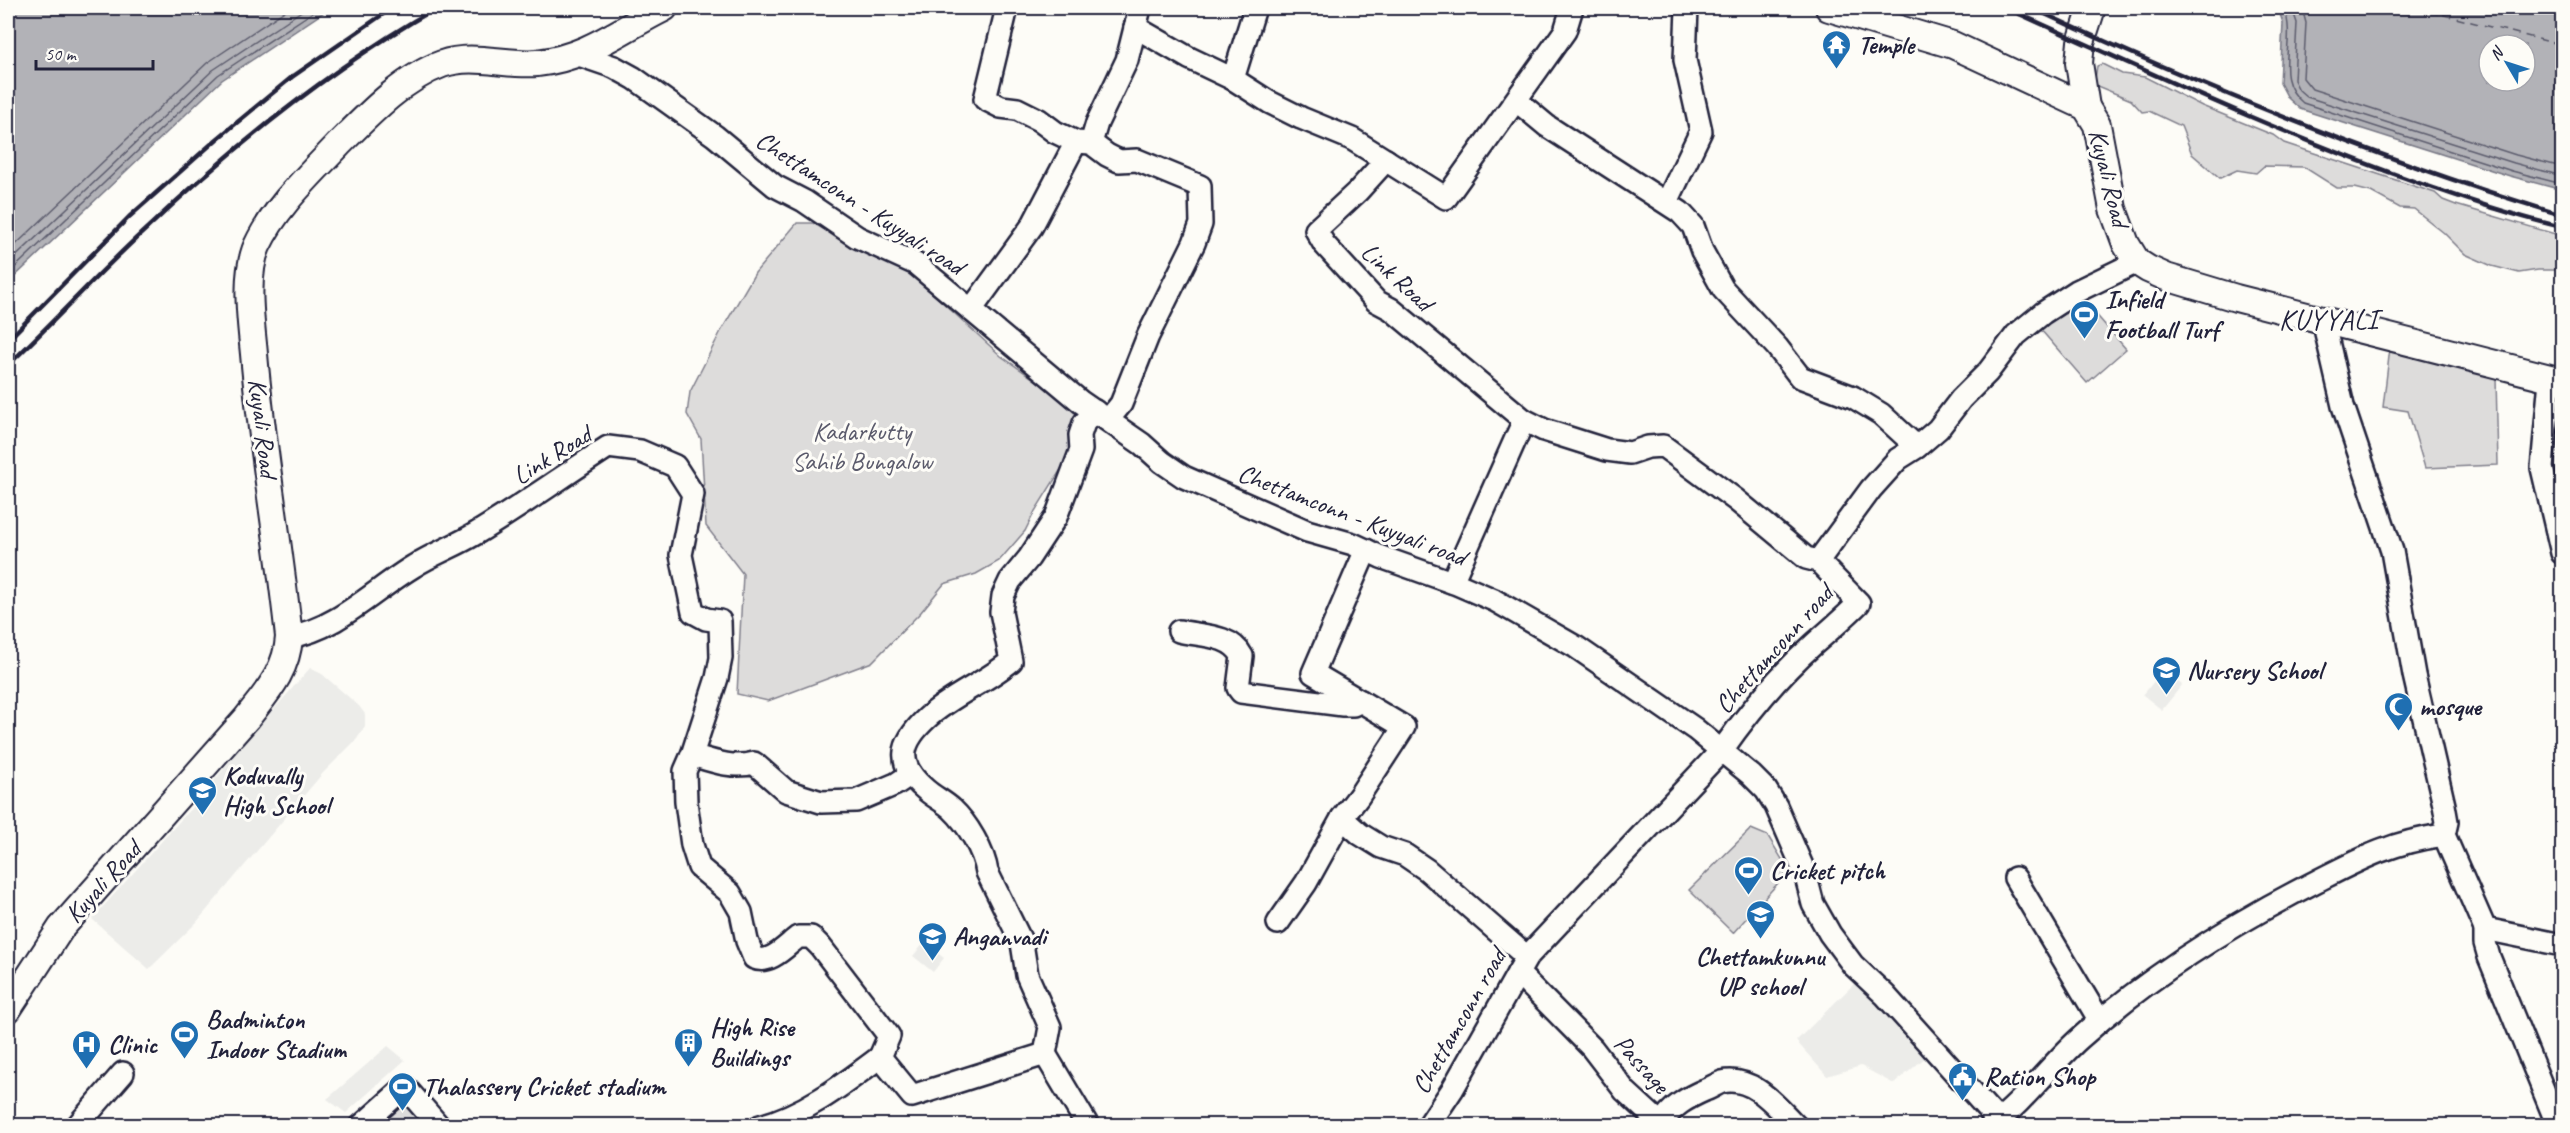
<svg xmlns="http://www.w3.org/2000/svg" width="2570" height="1133" viewBox="0 0 2570 1133" font-family="Caveat,sans-serif">
	<rect width="100%" height="100%" fill="#fdfcf7"/>
	<filter id="ink" filterUnits="userSpaceOnUse"><feTurbulence type="fractalNoise" baseFrequency=".0167" numOctaves="2"/><feDisplacementMap in="SourceGraphic" scale="12" xChannelSelector="R" yChannelSelector="G"/><feConvolveMatrix kernelMatrix="1 2 1 2 8 2 1 2 1" color-interpolation-filters="sRGB"/></filter>
	<g filter="url(#ink)">
		<!-- built -->
		<g fill="#ecece9">
			<path d="M310,668L322,674L359,706L365,714V726L357,739L323,773L195,924L149,969L92,919L203,795L236,753Z"/>
			<path d="M2163,670L2182,685L2162,710L2143,695Z"/>
			<path d="M924,943L944,958L933,972L913,956Z"/>
			<path d="M1859,979L1927,1056L1894,1084L1861,1066L1827,1076L1796,1041Z"/>
			<path d="M388,1046L405,1060L346,1113L327,1099Z"/>
		</g>
		<!-- green -->
		<g fill="#dddcdb" stroke="#807f8b" stroke-width="1.5">
			<path d="M2102,64L2122,74L2145,77L2202,106L2273,135L2284,143L2435,193L2443,200L2456,205L2562,236V270H2538L2519,273L2492,266L2465,254L2444,233L2414,209L2400,208L2371,192L2355,188H2337L2304,167L2264,166L2256,173L2237,170L2220,178L2192,154L2181,126L2149,111L2142,112L2131,100L2097,86L2095,79L2097,66Z"/>
			<path d="M797,223H813L853,246L906,269L1001,356L1077,409L1079,426L1065,463L1035,511L1025,531L999,561L976,574L944,584L921,612L872,662L768,701L737,694L743,574L706,526L701,439L687,414L690,392L721,331L755,273Z"/>
			<path d="M2080,296L2126,349L2087,383L2041,330Z"/>
			<path d="M2390,348L2496,378L2498,465L2425,468L2408,411L2383,407Z"/>
			<path d="M1751,829L1768,836L1789,871L1733,933L1689,890Z"/>
			<path d="M404,1097L429,1126H373Z"/>
		</g>
		<!-- water -->
		<g fill="#b2b2b7" stroke="#787885" stroke-width="1.5" fill-rule="evenodd">
			<path d="M8,8H330L222,80L8,283Z"/>
			<path d="M2278,8H2562V190L2510,176L2300,109L2288,98L2280,83L2283,23ZM2489,45H2525V81H2489Z"/>
		</g>
		<g fill="none" stroke-linecap="round" stroke-linejoin="round">
			<!-- shore -->
			<g stroke="#5c5c6d" stroke-width="1.5">
				<path d="M2284,8C2298,44 2271,76 2303,103L2512,171L2562,184"/>
				<path d="M2292,8L2297,23L2294,80L2299,90L2307,97L2514,163L2562,176"/>
				<path d="M2302,8L2306,23L2303,78L2312,89L2516,155L2562,167"/>
				<path d="M8,252L207,63L289,8"/>
				<path d="M8,264L213,70L306,8"/>
				<path d="M8,274L218,75L319,8"/>
			</g>
			<!-- ferry -->
			<path stroke="#545466" stroke-width="1.5" stroke-dasharray="8 6" stroke-linecap="butt" d="M2416,8L2562,45"/>
			<defs>
				<g id="minor">
					<path d="M1007,8L985,99L1001,107L1017,109L1039,120L1055,132L1076,142L1091,143L1107,155L1119,161L1137,160L1200,186L1201,224L1194,243L1148,336L1121,404L1108,420"/>
					<path d="M1135,27L1189,58L1233,79L1255,8"/>
					<path d="M579,55L614,67L634,78L715,136L775,186L804,201L857,237L916,264L1081,402L1142,444L1162,462L1184,477L1307,531L1353,544L1381,557L1457,584L1494,600L1576,647L1695,729L1751,775L1766,790L1776,806L1805,873L1813,904L1830,934L1853,965L1885,995L2003,1126"/>
					<path d="M1233,79L1269,102L1301,118L1352,139L1446,198L1565,31L1572,8"/>
					<path d="M1517,101L1547,126L1680,212L1693,226L1702,251L1723,289L1777,347L1800,377L1853,397L1881,414L1917,447"/>
					<path d="M1091,143L1097,123L1127,60L1140,8"/>
					<path d="M1386,160L1358,191L1316,230L1324,244L1376,301L1391,309L1524,420L1452,582"/>
					<path d="M1667,202L1701,131L1685,60L1687,8"/>
					<path d="M971,310L1032,226L1076,142"/>
					<path d="M2550,380L2542,468L2562,553"/>
					<path d="M1524,420L1544,430L1607,450L1630,453L1648,447L1663,446L1736,500L1806,558L1818,561"/>
					<path d="M1179,631C1200,636 1231,634 1242,656L1238,688L1241,692L1343,705H1353L1361,701"/>
					<path d="M289,637C336,630 374,590 414,566C433,554 455,546 475,534C520,507 563,476 608,447L640,451L675,466L693,494L681,555L693,612L706,619L720,621L721,658L717,678L692,755C712,761 733,769 754,763L786,791L821,802L856,801L896,784L911,774"/>
					<path d="M692,755L685,771L686,802L692,845L699,867L730,893L741,912L747,941L754,958C770,965 786,946 798,937H811L820,946L889,1036L880,1057"/>
					<path d="M1342,818L1360,834L1381,847L1405,855L1427,870L1527,957"/>
					<path d="M2444,835L2485,929L2562,945"/>
					<path d="M2015,878L2100,1021"/>
					<path d="M1278,923L1306,883L1342,818L1359,796L1404,727L1313,673L1366,550"/>
					<path d="M2485,929V943L2489,957L2558,1126"/>
					<path d="M1518,973L1592,1048L1625,1091L1661,1124C1672,1106 1687,1098 1705,1090C1711,1088 1716,1084 1722,1082C1753,1075 1777,1107 1796,1126"/>
					<path d="M1045,1054L1050,1027L1027,975L1022,943L987,872C984,851 967,823 952,809C943,801 934,797 926,790C895,764 900,743 927,718C952,695 985,683 1011,661L1001,612L1003,596L1010,581L1029,558L1056,517L1081,450L1080,435L1084,423L1095,411"/>
					<path d="M77,1126L123,1073"/>
					<path d="M361,1126L405,1087L439,1126"/>
					<path d="M760,1126C804,1115 844,1084 880,1057L912,1096L1045,1054L1088,1126"/>
					<path d="M1428,1126L1452,1090L1527,957L1722,750C1748,713 1779,675 1814,644C1829,631 1844,618 1859,603L1818,561L1871,489L1898,459L1917,447L1938,429L1961,399L1988,372L2016,335L2043,313L2077,291L2137,262"/>
					<path d="M1991,1126C2024,1102 2049,1066 2079,1039C2148,977 2234,923 2317,881C2362,858 2392,842 2444,835L2447,822L2444,805L2414,675L2392,551L2343,406L2323,320"/>
				</g>
				<g id="major">
					<path d="M1829,8L1953,45L2086,107L2097,125L2113,209L2126,244L2137,262L2148,269L2166,277L2236,298L2562,381"/>
					<path d="M2086,107L2079,63L2081,42L2092,8"/>
					<path d="M8,1009L61,928L247,718C267,692 287,671 289,637C279,542 262,449 254,354C251,322 244,276 257,246C275,207 310,175 339,144C368,115 403,78 442,64C473,53 506,66 537,63C587,58 621,29 664,8"/>
				</g>
			</defs>
			<!-- minor casing -->
			<use href="#minor" stroke="#22223b" stroke-width="26"/>
			<!-- major casing -->
			<use href="#major" stroke="#22223b" stroke-width="30"/>
			<!-- minor -->
			<use href="#minor" stroke="#fdfcf7" stroke-width="21"/>
			<!-- major -->
			<use href="#major" stroke="#fdfcf7" stroke-width="26"/>
			<!-- rail -->
			<g stroke="#22223b" stroke-width="4.5">
				<path d="M2006,8C2142,69 2278,133 2419,183C2466,199 2514,216 2562,227"/>
				<path d="M2032,8C2204,88 2381,160 2562,215"/>
				<path d="M8,340L129,217L217,139L292,77L392,8"/>
				<path d="M8,365C54,322 97,274 144,231C233,147 331,68 436,8"/>
			</g>
		</g>
	</g>
	<!-- icons -->
	<defs>
		<symbol id="temple-pin" viewBox="-11 -11 22 30"><path d="M0 17L-7.5 6A9.5 9.5 0 1 1 7.5 6Z" fill="#1f6fb2" stroke="#fdfcf7"/><path d="M0-6L5-2H3V0L6.5 2.5H4V6H1.5V3h-3V6H-4V2.5H-6.5L-3 0V-2H-5Z" fill="#fff"/></symbol>
		<symbol id="stadium-pin" viewBox="-11 -11 22 30"><path d="M0 17L-7.5 6A9.5 9.5 0 1 1 7.5 6Z" fill="#1f6fb2" stroke="#fdfcf7"/><path d="M0-5a6.5 5 0 1 0 0 10a6.5 5 0 1 0 0-10ZM-3.5-1.8h7v3.6h-7Z" fill="#fff"/></symbol>
		<symbol id="school-pin" viewBox="-11 -11 22 30"><path d="M0 17L-7.5 6A9.5 9.5 0 1 1 7.5 6Z" fill="#1f6fb2" stroke="#fdfcf7"/><path d="M0-5L7-2L0 1L-7-2ZM-4 1L0 2.5L4 1V4Q0 6-4 4Z" fill="#fff"/></symbol>
		<symbol id="mosque-pin" viewBox="-11 -11 22 30"><path d="M0 17L-7.5 6A9.5 9.5 0 1 1 7.5 6Z" fill="#1f6fb2" stroke="#fdfcf7"/><path d="M3.5-4.9A6 6 0 1 0 3.5 4.9A5 5 0 1 1 3.5-4.9Z" fill="#fff"/></symbol>
		<symbol id="building-pin" viewBox="-11 -11 22 30"><path d="M0 17L-7.5 6A9.5 9.5 0 1 1 7.5 6Z" fill="#1f6fb2" stroke="#fdfcf7"/><path d="M-4-6H4V6H1V3H-1V6H-4ZM-2.5-4.3h1.7v1.8h-1.7ZM.8-4.3h1.7v1.8H.8ZM-2.5-1h1.7V.8h-1.7ZM.8-1h1.7V.8H.8Z" fill="#fff"/></symbol>
		<symbol id="hospital-pin" viewBox="-11 -11 22 30"><path d="M0 17L-7.5 6A9.5 9.5 0 1 1 7.5 6Z" fill="#1f6fb2" stroke="#fdfcf7"/><path d="M-5-5h3v3.5h4V-5h3V5h-3V1.5h-4V5h-3Z" fill="#fff"/></symbol>
		<symbol id="civic-pin" viewBox="-11 -11 22 30"><path d="M0 17L-7.5 6A9.5 9.5 0 1 1 7.5 6Z" fill="#1f6fb2" stroke="#fdfcf7"/><path d="M-.6-6.5H3V-4.5H.6V-3L4-1V1h2V6H-6V1h2V-1L-.6-3ZM-1.2 2.5V6h2.4V2.5Z" fill="#fff"/></symbol>
	</defs>
	<g fill-rule="evenodd">
		<use href="#temple-pin" x="1820" y="28" width="33" height="45"/>
		<use href="#stadium-pin" x="2068" y="298" width="33" height="45"/>
		<use href="#school-pin" x="2150" y="654" width="33" height="45"/>
		<use href="#mosque-pin" x="2382" y="690" width="33" height="45"/>
		<use href="#school-pin" x="186" y="774" width="33" height="45"/>
		<use href="#stadium-pin" x="1732" y="854" width="33" height="45"/>
		<use href="#school-pin" x="1744" y="898" width="33" height="45"/>
		<use href="#school-pin" x="916" y="920" width="33" height="45"/>
		<use href="#stadium-pin" x="168" y="1018" width="33" height="45"/>
		<use href="#building-pin" x="672" y="1026" width="33" height="45"/>
		<use href="#hospital-pin" x="70" y="1028" width="33" height="45"/>
		<use href="#civic-pin" x="1946" y="1060" width="33" height="45"/>
		<use href="#stadium-pin" x="386" y="1070" width="33" height="45"/>
	</g>
	<g text-anchor="middle" dominant-baseline="central" stroke-width="6" stroke-linejoin="round" paint-order="stroke">
		<!-- poi labels -->
		<g font-size="26" font-weight="bold" fill="#22223b" stroke="#fdfcf7" text-anchor="start">
			<text x="1858" y="44">Temple</text>
			<text x="2105" y="299">Infield<tspan x="2105" dy="30">Football Turf</tspan></text>
			<text x="2187" y="670">Nursery School</text>
			<text x="2419" y="706">mosque</text>
			<text x="223" y="775">Koduvally<tspan x="223" dy="30">High School</tspan></text>
			<text x="1770" y="870">Cricket pitch</text>
			<text x="953" y="936">Anganvadi</text>
			<text x="1760" y="956" text-anchor="middle">Chettamkunnu<tspan x="1760" dy="30">UP school</tspan></text>
			<text x="206" y="1019">Badminton<tspan x="206" dy="30">Indoor Stadium</tspan></text>
			<text x="710" y="1027">High Rise<tspan x="710" dy="30">Buildings</tspan></text>
			<text x="108" y="1044">Clinic</text>
			<text x="1984" y="1076">Ration Shop</text>
			<text x="423" y="1086">Thalassery Cricket stadium</text>
		</g>
		<!-- street labels -->
		<g font-size="26" fill="#22223b" stroke="#fdfcf7">
			<text transform="translate(2109 178) rotate(76)">Kuyali Road</text>
			<text transform="translate(860 203) rotate(33)">Chettamconn - Kuyyali road</text>
			<text transform="translate(1397 277) rotate(43)">Link Road</text>
			<text transform="translate(263 428) rotate(83)">Kuyali Road</text>
			<text transform="translate(552 455) rotate(-32)">Link Road</text>
			<text transform="translate(1352 515) rotate(21)">Chettamconn - Kuyyali road</text>
			<text transform="translate(1774 649) rotate(-48)">Chettamconn road</text>
			<text transform="translate(103 882) rotate(-48)">Kuyali Road</text>
			<text transform="translate(1459 1021) rotate(-60)">Chettamconn road</text>
			<text transform="translate(1642 1064) rotate(48)">Passage</text>
		</g>
		<!-- park labels -->
		<g font-size="26" fill="#5a5a6b" stroke="#fdfcf7">
			<text x="862" y="431">Kadarkutty<tspan x="862" dy="30">Sahib Bungalow</tspan></text>
		</g>
		<!-- quarter labels -->
		<g font-size="28" letter-spacing="1.5" fill="#22223b" stroke="#fdfcf7">
			<text x="2329" y="319">KUYYALI</text>
		</g>
	</g>
	<!-- margin -->
	<rect width="2570" height="1133" fill="none" stroke="#fdfcf7" stroke-width="30"/>
	<rect x="15" y="15" width="2540" height="1103" fill="none" stroke="#22223b" stroke-width="2" filter="url(#ink)"/>
	<!-- north arrow -->
	<g transform="translate(2507 63) rotate(309)"><circle r="28" fill="#fdfcf7" stroke="#a5a5ac" stroke-width="1.5"/>
	<path d="M0-4.5L10 22L0 15L-10 22Z" fill="#1f6fb2"/>
	<text y="-9" font-size="16" font-weight="bold" text-anchor="middle" fill="#22223b">N</text>
	</g>
	<!-- scale -->
	<path d="M36 60v9h117v-9" fill="none" stroke="#22223b" stroke-width="3"/>
	<text x="45" y="60" font-size="18" fill="#22223b" stroke="#fdfcf7" stroke-width="4.5" paint-order="stroke">50 m</text>
</svg>
